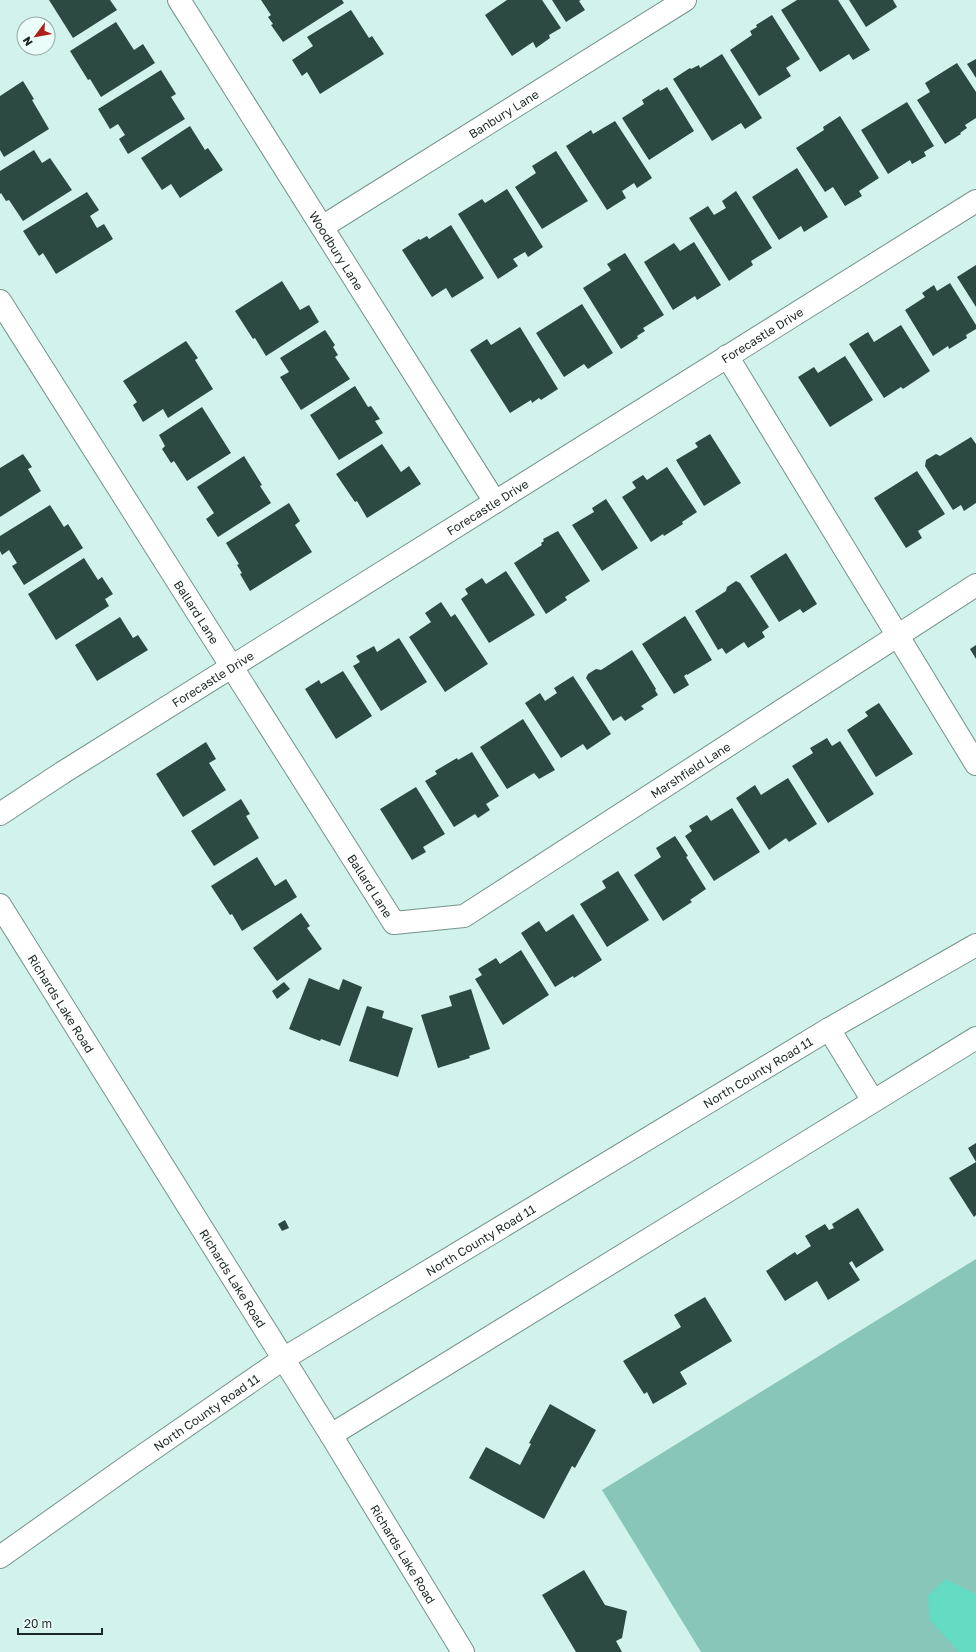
<svg xmlns="http://www.w3.org/2000/svg" width="976" height="1652" viewBox="0 0 976 1652" font-family="'Golos Text',sans-serif">
	<rect width="100%" height="100%" fill="#d2f3eb"/>
	<!-- green -->
	<path fill="#87c6b8" d="M976,1259V1652H701L602,1490Z"/>
	<!-- water -->
	<path fill="#63dac2" d="M945,1579L976,1594V1652H959L930,1620L928,1596Z"/>
	<!-- building -->
	<g fill="#2c4942">
		<path d="M49,0H110L117,10L73,38Z"/>
		<path d="M261,0H342L344,3L283,42L271,25L273,24L268,17L271,15Z"/>
		<path d="M507,0H542L561,28L549,35L550,38L536,48L533,42L512,56L485,15Z"/>
		<path d="M552,0H581L579,1L585,10L566,22Z"/>
		<path d="M797,0H838L870,50L853,60L849,54L820,72L781,10Z"/>
		<path d="M849,0H893L897,7L866,27Z"/>
		<path d="M351,10L369,38L372,36L384,54L320,94L307,72L302,76L292,60L313,46L307,37Z"/>
		<path d="M772,15L800,59L786,68L791,76L759,96L730,50L752,35L750,31L757,27L756,25Z"/>
		<path d="M116,22L134,50L143,44L155,63L101,97L90,79L88,80L70,51Z"/>
		<path d="M722,54L762,118L745,129L741,123L712,141L673,79L690,68L691,69L699,65L700,68Z"/>
		<path d="M976,59V78L967,64Z"/>
		<path d="M957,63L976,92V118L965,125L967,128L960,133L961,134L945,144L917,100L930,92L925,83Z"/>
		<path d="M161,70L176,94L171,97L185,119L128,154L119,139L125,135L118,124L110,129L98,109Z"/>
		<path d="M23,81L34,99L32,100L49,129L4,157L0,150V96Z"/>
		<path d="M667,87L694,131L649,160L622,118L644,104L642,100L659,89L660,91Z"/>
		<path d="M907,102L934,146L924,152L926,156L912,164L910,160L888,174L861,130Z"/>
		<path d="M840,116L879,178L859,191L862,196L845,206L833,187L825,192L796,148L824,130L823,127Z"/>
		<path d="M615,121L652,178L637,188L634,183L622,191L626,198L607,210L566,146L591,130L593,134Z"/>
		<path d="M190,126L205,150L208,148L223,170L180,198L171,184L162,190L141,158Z"/>
		<path d="M34,150L42,163L50,158L72,190L23,221L9,200L6,201L1,193L0,194V171Z"/>
		<path d="M556,151L588,201L542,229L515,187L536,173L532,166Z"/>
		<path d="M797,168L828,217L804,232L801,226L779,240L752,197Z"/>
		<path d="M507,189L543,247L528,257L525,252L513,259L518,266L498,279L458,214L482,199L485,203Z"/>
		<path d="M736,191L772,248L751,261L753,265L729,281L689,218L708,206L714,215L726,208L722,201Z"/>
		<path d="M87,192L99,210L90,216L97,228L104,224L113,239L56,274L43,253L39,256L23,231Z"/>
		<path d="M451,225L484,278L452,298L446,288L432,297L402,250L419,239L420,240L427,236L429,239Z"/>
		<path d="M694,242L721,285L697,300L695,296L673,310L644,262L674,243L680,251Z"/>
		<path d="M625,253L664,315L643,328L645,331L637,336L638,338L621,349L583,288L611,270L607,264Z"/>
		<path d="M976,265V307L957,277Z"/>
		<path d="M282,281L300,310L309,305L319,322L266,356L255,338L253,339L235,311Z"/>
		<path d="M950,283L976,325V329L966,335L967,338L949,349L948,346L933,356L905,310L925,297L922,293L934,285L937,291Z"/>
		<path d="M582,304L613,353L588,369L584,364L564,377L536,333Z"/>
		<path d="M901,325L930,371L903,389L901,387L884,398L849,344L868,332L874,342Z"/>
		<path d="M520,327L558,389L541,400L539,398L532,403L531,400L510,413L470,350L487,339L491,345Z"/>
		<path d="M325,330L335,345L333,347L338,355L335,357L350,379L301,410L280,377L289,372L280,358Z"/>
		<path d="M186,341L198,358L195,360L213,389L168,418L163,409L143,422L133,405L137,402L123,381Z"/>
		<path d="M845,356L873,400L830,427L798,377L814,367L818,373Z"/>
		<path d="M355,386L368,407L371,406L380,419L375,421L383,433L339,460L310,415Z"/>
		<path d="M202,407L231,453L187,481L174,461L171,463L162,449L165,446L159,435Z"/>
		<path d="M710,434L741,483L704,506L676,460L698,447L695,443Z"/>
		<path d="M971,437L976,444V503L964,511L961,505L953,510L925,466L926,460L936,454L940,456Z"/>
		<path d="M382,444L401,472L409,466L421,484L367,518L357,501L355,502L336,474Z"/>
		<path d="M23,454L32,467L28,469L41,491L0,517V468Z"/>
		<path d="M244,456L262,485L260,486L271,503L218,537L206,519L214,513L197,487Z"/>
		<path d="M667,467L697,512L682,522L683,524L664,536L663,534L651,542L622,497L636,488L632,482L643,475L647,480Z"/>
		<path d="M917,471L945,514L918,531L922,538L906,548L874,498Z"/>
		<path d="M606,499L638,548L602,571L572,525L594,512L592,508Z"/>
		<path d="M289,503L300,521L295,525L312,552L250,591L240,574L242,573L237,565L239,564L226,543Z"/>
		<path d="M50,505L64,527L68,524L83,548L24,585L12,566L17,563L9,550L2,555L0,551V536Z"/>
		<path d="M558,531L590,581L565,597L567,600L546,614L514,563L542,545L541,543L544,541L543,539Z"/>
		<path d="M786,553L817,604L803,613L800,609L779,622L750,576Z"/>
		<path d="M84,558L98,580L102,577L113,594L105,599L109,606L56,640L28,594Z"/>
		<path d="M506,571L535,615L489,643L461,599L468,594L465,589L482,578L486,584Z"/>
		<path d="M736,581L740,583L769,627L762,632L765,637L748,648L744,642L726,654L722,648L718,650L695,611L726,591L727,587Z"/>
		<path d="M441,602L451,617L455,614L488,664L445,692L409,637L431,622L425,613Z"/>
		<path d="M685,616L712,660L687,675V674L684,676L689,685L674,694L642,644Z"/>
		<path d="M120,617L133,638L138,635L148,650L97,681L75,645Z"/>
		<path d="M399,638L427,682L381,711L353,666L360,662L356,656L374,646L377,652Z"/>
		<path d="M976,645V659L970,649Z"/>
		<path d="M632,650L656,689L655,690L658,695L641,706L644,709L625,721L621,716L613,721L586,678L588,674L596,669L601,670Z"/>
		<path d="M343,671L372,716L336,739L305,689L319,680L321,684Z"/>
		<path d="M573,676L611,734L587,750L583,744L561,758L525,703L540,693L545,701L557,693L554,688Z"/>
		<path d="M879,703L913,754L876,777L847,730L868,716L865,712Z"/>
		<path d="M523,719L555,770L539,779L534,773L507,789L480,747Z"/>
		<path d="M827,738L832,746L840,741L874,794L828,823L792,766L813,753L810,748Z"/>
		<path d="M206,742L216,759L209,763L226,790L183,817L156,774Z"/>
		<path d="M472,752L499,796L486,804L490,810L478,818L475,814L454,827L425,781L437,774L435,771L457,758L458,760Z"/>
		<path d="M788,778L817,824L789,842L786,838L769,850L736,798L755,785L761,795Z"/>
		<path d="M416,787L445,834L423,847L426,852L412,860L380,809Z"/>
		<path d="M241,799L250,814L246,816L259,838L214,866L191,831Z"/>
		<path d="M732,808L760,852L714,881L685,836L692,831L689,826L707,815L711,821Z"/>
		<path d="M675,836L688,856L686,857L706,889L690,900L692,902L663,921L634,875L661,857L656,848Z"/>
		<path d="M257,857L275,886L286,879L297,897L242,931L232,914L230,915L211,886Z"/>
		<path d="M618,871L649,920L607,947L580,904L606,888L602,881Z"/>
		<path d="M301,913L310,926L307,928L322,949L277,981L253,948Z"/>
		<path d="M573,914L602,960L574,978L573,976L555,987L521,933L539,921L546,932Z"/>
		<path d="M521,950L549,995L503,1025L475,979L482,975L478,969L496,958L500,964Z"/>
		<path d="M309,978L339,990L343,979L362,987L340,1046L321,1039L320,1041L289,1029Z"/>
		<path d="M284,982L290,989L277,999L272,991Z"/>
		<path d="M471,989L490,1049L469,1056L470,1058L438,1068L421,1015L452,1006L449,996Z"/>
		<path d="M367,1006L384,1011L382,1018L413,1028L398,1077L349,1061Z"/>
		<path d="M976,1143V1215L974,1217L949,1178L976,1162L968,1148Z"/>
		<path d="M858,1208L884,1250L856,1268L852,1261L849,1263L860,1280L828,1300L817,1281L785,1301L766,1271L795,1252L797,1255L811,1246L805,1236L825,1224L829,1230L834,1228L832,1224Z"/>
		<path d="M285,1220L289,1228L282,1231L278,1224Z"/>
		<path d="M705,1297L732,1341L680,1372L687,1384L653,1404L647,1392L644,1394L623,1361L681,1327L674,1315Z"/>
		<path d="M550,1404L596,1430L575,1468L572,1466L544,1519L469,1478L486,1447L520,1465L531,1444L529,1443Z"/>
		<path d="M584,1570L605,1605L627,1611L622,1638L616,1641L622,1652H576L542,1595Z"/>
	</g>
	<g fill="none" stroke-linecap="round" stroke-linejoin="round">
		<defs>
			<g id="minor">
				<path id="s1" d="M179,0L495,502"/>
				<path id="s2" d="M322,227L685,0"/>
				<path id="s3" d="M0,301L394,923L464,916L976,585"/>
				<path d="M727,356L976,764"/>
				<path id="s4" d="M0,814L62,773L976,201"/>
				<path id="s5" d="M0,905L331,1435L463,1652"/>
				<path d="M829,1029L873,1101"/>
				<path d="M331,1435L976,1038"/>
			</g>
			<g id="major">
				<path id="s6" d="M0,1557L131,1464L283,1359L829,1029L976,945"/>
			</g>
		</defs>
		<!-- minor casing -->
		<use href="#minor" stroke="#74938b" stroke-width="24"/>
		<!-- major casing -->
		<use href="#major" stroke="#74938b" stroke-width="24"/>
		<!-- minor -->
		<use href="#minor" stroke="#fff" stroke-width="22"/>
		<!-- major -->
		<use href="#major" stroke="#fff" stroke-width="22"/>
	</g>
	<g text-anchor="middle" dominant-baseline="central" stroke-width="4" stroke-linejoin="round" paint-order="stroke">
		<!-- street labels -->
		<g font-size="12" fill="#1b2724" stroke="#eafdf8">
			<text stroke="none"><textPath href="#s2" startOffset="214">Banbury Lane</textPath></text>
			<text stroke="none"><textPath href="#s1" startOffset="296">Woodbury Lane</textPath></text>
			<text stroke="none"><textPath href="#s4" startOffset="900">Forecastle Drive</textPath></text>
			<text stroke="none"><textPath href="#s4" startOffset="576">Forecastle Drive</textPath></text>
			<text stroke="none"><textPath href="#s3" startOffset="368">Ballard Lane</textPath></text>
			<text stroke="none"><textPath href="#s4" startOffset="252">Forecastle Drive</textPath></text>
			<text stroke="none"><textPath href="#s3" startOffset="1076">Marshfield Lane</textPath></text>
			<text stroke="none"><textPath href="#s3" startOffset="692">Ballard Lane</textPath></text>
			<text stroke="none"><textPath href="#s5" startOffset="116">Richards Lake Road</textPath></text>
			<text stroke="none"><textPath href="#s6" startOffset="900">North County Road 11</textPath></text>
			<text stroke="none"><textPath href="#s6" startOffset="576">North County Road 11</textPath></text>
			<text stroke="none"><textPath href="#s5" startOffset="440">Richards Lake Road</textPath></text>
			<text stroke="none"><textPath href="#s6" startOffset="252">North County Road 11</textPath></text>
			<text stroke="none"><textPath href="#s5" startOffset="764">Richards Lake Road</textPath></text>
		</g>
	</g>
	<!-- north arrow -->
	<g transform="translate(36 36) rotate(238)"><circle r="19" fill="#eafdf8" stroke="#97a7a3"/>
	<path d="M0-3L7 15L0 10L-7 15Z" fill="#af1f1a"/>
	<text y="-6" font-size="11" font-weight="bold" text-anchor="middle" fill="#1b2724">N</text>
	</g>
	<!-- scale -->
	<path d="M18 1628v6h84v-6" fill="none" stroke="#1b2724" stroke-width="2"/>
	<text x="24" y="1628" font-size="12" fill="#1b2724" stroke="#eafdf8" stroke-width="3" paint-order="stroke">20 m</text>
</svg>
